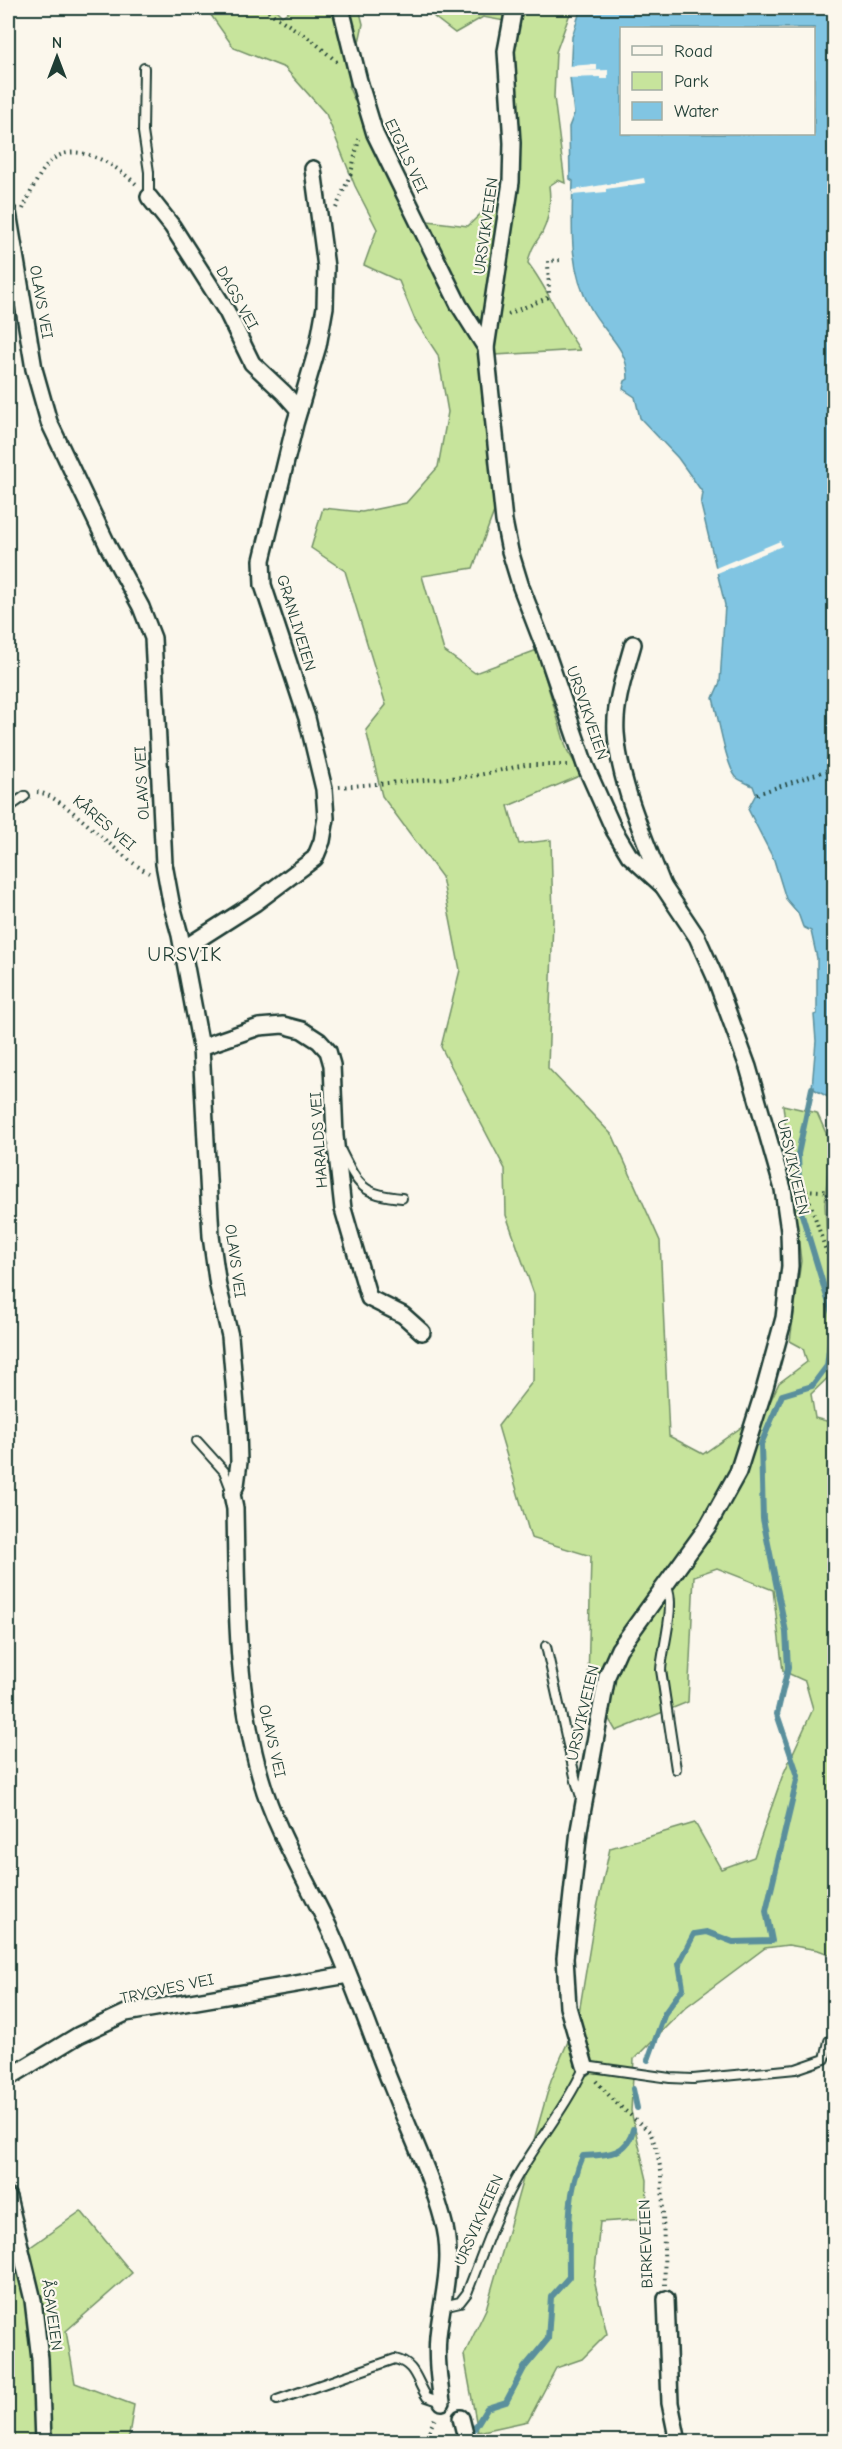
<svg xmlns="http://www.w3.org/2000/svg" width="842" height="2449" viewBox="0 0 842 2449" font-family="'Comic Neue',sans-serif">
	<rect width="100%" height="100%" fill="#fbf7ec"/>
	<filter id="ink" filterUnits="userSpaceOnUse"><feTurbulence type="fractalNoise" baseFrequency=".0167" numOctaves="2"/><feDisplacementMap in="SourceGraphic" scale="12" xChannelSelector="R" yChannelSelector="G"/><feConvolveMatrix kernelMatrix="1 2 1 2 8 2 1 2 1" color-interpolation-filters="sRGB"/></filter>
	<g filter="url(#ink)">
		<!-- green -->
		<g fill="#c7e49c" stroke="#739068" stroke-width="1.5">
			<path d="M206,8H274L282,16L294,8H359L363,24L349,88L378,153L428,221L468,226L508,187L511,57L516,23L483,17L455,33L434,17L436,8H572L556,52L554,97L565,183L558,180L549,186C551,201 549,219 542,233C535,244 530,250 528,263C549,290 560,322 580,350L495,355L501,417L495,509L473,568L422,576L444,651L475,673L537,650L567,750L582,775L508,806L519,844L551,840L553,919L548,1068L613,1136L660,1241L669,1436L703,1454L766,1410L779,1383L807,1362L803,1348L790,1341L801,1261L783,1105L817,1113L830,1142L825,1205L829,1271L834,1277V1372L811,1394L815,1418L834,1423V1956L818,1950L788,1945L765,1948L686,2007L634,2059L631,2111L647,2180L646,2219L600,2222L594,2280L607,2334L582,2359L556,2368L528,2421L478,2432L464,2355L486,2309L551,2080L578,2019L594,1922L610,1848L695,1823L721,1869L754,1857L782,1777L813,1709L805,1681L783,1671L773,1590L717,1568L694,1576L688,1702L616,1731L588,1684L591,1556L531,1538L498,1426L533,1381L534,1294L506,1215L505,1169L441,1047L460,970L442,877L382,796L366,730L386,705L345,571L311,548L323,508L362,512L406,503L438,467L448,412L438,355L415,320L399,281L364,265L377,229L355,186L326,114L285,68L234,48Z"/>
			<path d="M81,2211L132,2273L66,2331L75,2383L134,2405L128,2441H8V2263Z"/>
		</g>
		<!-- water -->
		<path fill="#81c5e2" stroke="#5a8f9c" stroke-width="1.5" fill-rule="evenodd" d="M581,8H834V1108L828,1097L812,1088L816,1041L814,1015L817,1014V958L811,931L803,927L798,913L786,899L774,860L748,809L756,794L753,786C747,783 740,781 736,777C726,765 718,716 713,698L720,682L725,605L701,505L703,493L678,458L640,418L635,397L623,389L625,381L628,379C628,346 604,334 590,307C568,268 572,224 573,181L570,179L569,127L574,114L570,77L572,37ZM622,28H814V134H622Z"/>
		<!-- pier -->
		<g fill="#fbf7ec">
			<path d="M597,64V70L581,71L608,70V79H600V77L567,78L569,66Z"/>
			<path d="M644,178L645,183L606,189V192L572,195L573,190Z"/>
			<path d="M780,541L782,546L715,574L713,569Z"/>
		</g>
		<g fill="none" stroke-linecap="round" stroke-linejoin="round">
			<!-- stream -->
			<g stroke="#5a8f9c" stroke-width="6">
				<path d="M648,2060L665,2013L683,1988L679,1963L694,1934L707,1932L733,1942L772,1941L766,1911L798,1776L777,1714L788,1668L786,1632L763,1519L761,1444L782,1395L812,1386L827,1366L833,1317L800,1208L798,1154L812,1088"/>
				<path d="M633,2089L637,2108"/>
				<path d="M473,2431L487,2408L506,2402L524,2368L548,2339L551,2297L569,2277C569,2238 566,2193 583,2156C604,2155 628,2156 633,2129"/>
			</g>
			<defs>
				<g id="lane">
					<path d="M144,68L143,132L149,172V197"/>
					<path d="M8,808L25,796"/>
					<path d="M341,1151C358,1185 362,1195 402,1198"/>
					<path d="M197,1441L224,1471L232,1492"/>
					<path d="M666,1586C677,1601 662,1650 661,1670L676,1769"/>
					<path d="M546,1646L576,1781L582,1800"/>
					<path d="M443,2306L460,2302L467,2293C483,2253 496,2212 518,2175C540,2138 567,2105 585,2066L670,2078L693,2079L796,2069L825,2059L829,2041"/>
					<path d="M277,2400L395,2359C416,2364 416,2381 427,2397L442,2402"/>
				</g>
				<g id="street">
					<path d="M341,8L359,81L375,134L459,305L486,348"/>
					<path d="M514,8L506,51L512,143L511,182L486,348L504,521L510,551L521,587L548,657L585,765L614,830L629,855L663,886L697,937L715,977L748,1067L783,1189L789,1231L790,1266L784,1318L765,1387L738,1472L708,1526L619,1649L607,1676L579,1830L565,1958L568,2007L585,2066"/>
					<path d="M149,197L172,226L227,312L252,363L284,393L299,410"/>
					<path d="M8,212L34,369L49,422L109,548L141,607L153,638L164,864L171,902L180,935L201,1047L211,1236L218,1286L230,1336L238,1430L239,1462L236,1485L232,1494L235,1509C237,1600 235,1691 261,1779C276,1831 306,1879 329,1928C353,1980 371,2036 393,2089C410,2133 431,2175 443,2220C455,2260 442,2297 438,2336C436,2359 439,2380 442,2402"/>
					<path d="M633,644C625,673 614,703 616,733C620,786 644,837 663,886"/>
					<path d="M183,949L255,903L315,858L322,841L326,818L324,789L307,718L263,585L262,560L295,424L318,346L325,307L326,267L313,169"/>
					<path d="M201,1047L259,1027L283,1025L302,1030L319,1041L328,1051L332,1065L335,1136L343,1209L369,1298L403,1315L422,1332"/>
					<path d="M8,2078L79,2035L126,2013L348,1975"/>
					<path d="M8,2197L33,2300L40,2359L43,2442"/>
					<path d="M666,2299L670,2403L678,2442"/>
					<path d="M461,2418L467,2442"/>
				</g>
			</defs>
			<!-- lane casing -->
			<use href="#lane" stroke="#1f3d34" stroke-width="12"/>
			<!-- street casing -->
			<use href="#street" stroke="#1f3d34" stroke-width="20"/>
			<!-- path -->
			<g stroke="#1f3d34" stroke-width="4" stroke-dasharray="1.5 4.5" stroke-linecap="butt">
				<path d="M263,8L313,41L337,62"/>
				<path d="M336,208L351,173L359,139"/>
				<path d="M23,209C30,194 37,176 49,163C73,137 116,165 136,184"/>
				<path d="M508,314L547,298L549,294L548,261L561,260"/>
				<path d="M339,787L474,776L525,765H567"/>
				<path d="M37,792C63,794 118,858 149,873"/>
				<path d="M757,794L834,768"/>
				<path d="M805,1190L834,1192"/>
				<path d="M806,1190L834,1275"/>
				<path d="M596,2081L615,2102L650,2132L656,2147L662,2176L665,2285"/>
				<path d="M424,2442L436,2416"/>
			</g>
			<!-- lane -->
			<use href="#lane" stroke="#fbf7ec" stroke-width="8"/>
			<!-- street -->
			<use href="#street" stroke="#fbf7ec" stroke-width="15"/>
		</g>
	</g>
	<g text-anchor="middle" dominant-baseline="central" stroke-width="4.5" stroke-linejoin="round" paint-order="stroke">
		<!-- street labels -->
		<g font-size="16" fill="#1f3d34" stroke="#fbf7ec">
			<text transform="translate(406 156) rotate(65)">EIGILS VEI</text>
			<text transform="translate(486 226) rotate(-82)">URSVIKVEIEN</text>
			<text transform="translate(237 298) rotate(61)">DAGS VEI</text>
			<text transform="translate(41 302) rotate(80)">OLAVS VEI</text>
			<text transform="translate(296 623) rotate(73)">GRANLIVEIEN</text>
			<text transform="translate(587 713) rotate(71)">URSVIKVEIEN</text>
			<text transform="translate(142 783) rotate(-93)">OLAVS VEI</text>
			<text transform="translate(104 823) rotate(40)">KÅRES VEI</text>
			<text transform="translate(319 1140) rotate(-94)">HARALDS VEI</text>
			<text transform="translate(793 1167) rotate(77)">URSVIKVEIEN</text>
			<text transform="translate(235 1261) rotate(82)">OLAVS VEI</text>
			<text transform="translate(583 1713) rotate(-77)">URSVIKVEIEN</text>
			<text transform="translate(272 1741) rotate(77)">OLAVS VEI</text>
			<text transform="translate(167 1989) rotate(-12)">TRYGVES VEI</text>
			<text transform="translate(479 2220) rotate(-66)">URSVIKVEIEN</text>
			<text transform="translate(646 2244) rotate(-92)">BIRKEVEIEN</text>
			<text transform="translate(52 2315) rotate(82)">ÅSAVEIEN</text>
		</g>
		<!-- quarter labels -->
		<g font-size="20" letter-spacing="1.5" fill="#1f3d34" stroke="#fbf7ec">
			<text x="185" y="954">URSVIK</text>
		</g>
	</g>
	<!-- margin -->
	<rect width="842" height="2449" fill="none" stroke="#fbf7ec" stroke-width="30"/>
	<rect x="15" y="15" width="812" height="2419" fill="none" stroke="#1f3d34" stroke-width="2" filter="url(#ink)"/>
	<!-- legend -->
	<rect x="620" y="27" width="195" height="108" fill="#fbf7ec" stroke="#a3ada2" stroke-width="1.5"/>
	<rect x="632" y="46" width="30" height="9" fill="#fbf7ec" stroke="#a3ada2" stroke-width="1.5"/>
	<text x="674" y="57" font-size="18" fill="#1f3d34">Road</text>
	<rect x="632" y="72" width="30" height="18" fill="#c7e49c" stroke="#a3ada2" stroke-width="1.5"/>
	<text x="674" y="87" font-size="18" fill="#1f3d34">Park</text>
	<rect x="632" y="102" width="30" height="18" fill="#81c5e2" stroke="#a3ada2" stroke-width="1.5"/>
	<text x="674" y="117" font-size="18" fill="#1f3d34">Water</text>
	<!-- north arrow -->
	<g transform="translate(57 57)" stroke="#fbf7ec" stroke-width="4.5" paint-order="stroke">
	<path d="M0-4.5L10 22L0 15L-10 22Z" fill="#1f3d34"/>
	<text y="-9" font-size="16" font-weight="bold" text-anchor="middle" fill="#1f3d34">N</text>
	</g>
</svg>
